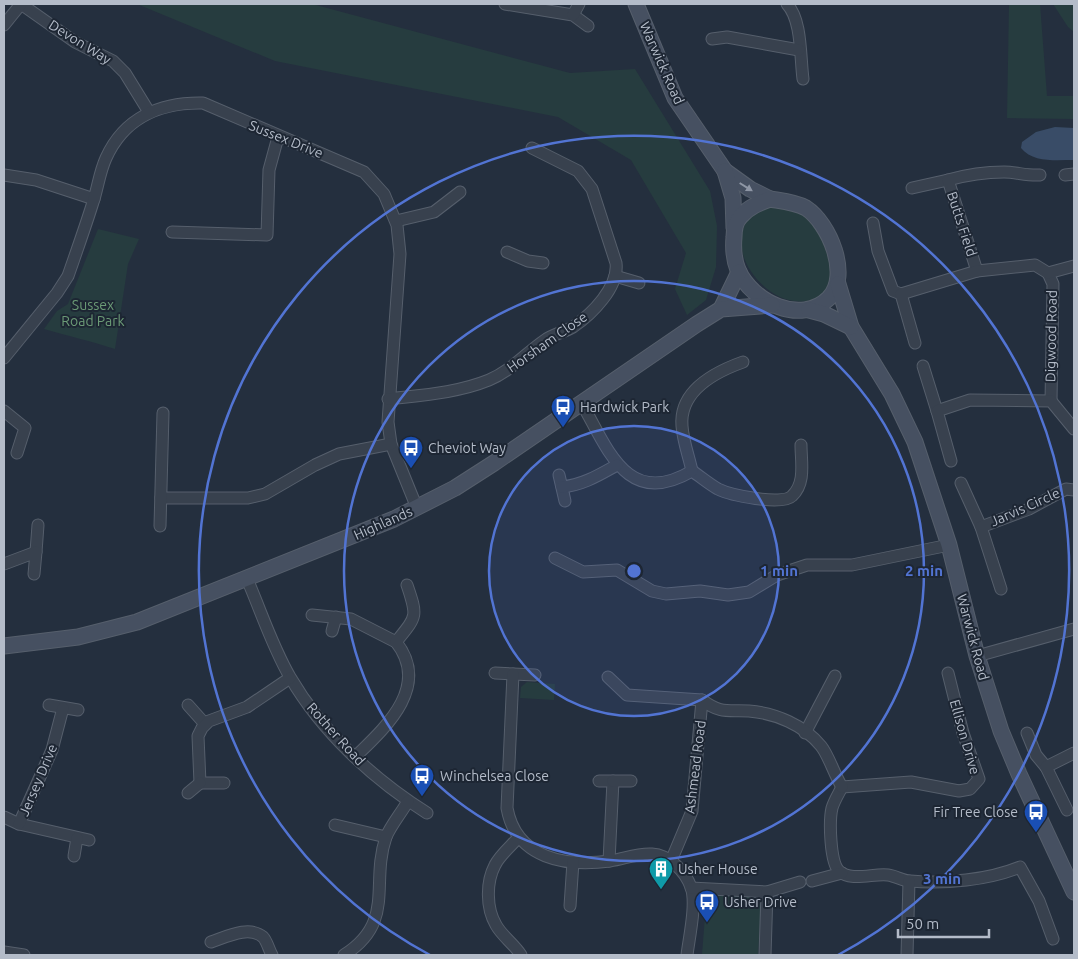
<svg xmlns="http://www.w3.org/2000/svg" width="1078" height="959" viewBox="0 0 1078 959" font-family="Ubuntu,sans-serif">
	<rect width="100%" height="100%" fill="#242f3e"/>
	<!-- green -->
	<g fill="#263c3f">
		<path d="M137,4H312L570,73L635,69L710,191L717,226L716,267L706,300L687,315L675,289L686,253L631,160L558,117L275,61Z"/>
		<path d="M1009,4H1040L1047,96H1074V119L1007,118Z"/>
		<path d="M1053,4H1044H1074V32L1068,27Z"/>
		<path d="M787,206C794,209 805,213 810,219C825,238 847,290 811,300C774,311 729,261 744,227C746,222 747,216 751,214C761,206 775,207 787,206Z"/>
		<path d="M98,229L139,239L128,264L115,349C91,341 68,336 44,329L57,311L68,304Z"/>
		<path d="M527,682L555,684L554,700L520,698L521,687Z"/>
		<path d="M714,895L754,897L761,906L758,955L702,954L706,904Z"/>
	</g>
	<!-- water -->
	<path fill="#394c67" d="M1055,127L1074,128V160C1056,160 1033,163 1021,148L1022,142L1036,132Z"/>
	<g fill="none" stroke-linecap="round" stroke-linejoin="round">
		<defs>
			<g id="street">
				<path d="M21,4L75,42L113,61L125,73L149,112"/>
				<path d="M505,4L573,15L588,26"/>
				<path d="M787,4C802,20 800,56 803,79"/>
				<path d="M573,15L579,4"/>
				<path d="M4,25L21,4"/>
				<path d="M712,39L727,37L799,50"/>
				<path d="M4,175L36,180L94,199"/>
				<path d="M1065,175L1074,174"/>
				<path d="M912,188L948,180"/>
				<path d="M396,221L434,212L460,192"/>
				<path d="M873,223L878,251L893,291L901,294"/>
				<path d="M172,232L267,235L269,170L278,137"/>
				<path d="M507,252L528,261L543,263"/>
				<path d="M977,271L948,180C966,175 984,172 1004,172C1016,172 1027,176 1040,175"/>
				<path d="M1048,273L1053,284L1051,401"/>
				<path d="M615,276L639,283"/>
				<path d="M915,343L901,294L977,271L1035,265L1048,273L1074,266"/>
				<path d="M4,358L57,293L68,276C77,250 86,225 94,199C98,186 100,171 106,158C124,118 160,102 203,103L364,172L384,194L397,225L400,254L388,422L391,444L417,508"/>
				<path d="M923,366L937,411"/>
				<path d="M388,399C422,395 457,393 489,380C511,371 526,353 545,340C554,334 564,332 573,327C592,314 619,287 616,263L592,189L578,171L532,148"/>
				<path d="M581,402C608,449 627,509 692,471C701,477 709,484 718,489C730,495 782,506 792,496C806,483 801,462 801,445"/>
				<path d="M4,411L25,428L17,453"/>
				<path d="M951,461L937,411L970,400L1051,401L1074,429"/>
				<path d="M692,471C689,457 683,441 682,426C679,390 715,372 743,362"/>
				<path d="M559,475L565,501"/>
				<path d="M961,483L981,527"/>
				<path d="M562,487C583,485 599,475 617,465"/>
				<path d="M161,498H248L265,494L315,465L339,454L391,444"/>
				<path d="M160,526L163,413"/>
				<path d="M36,552L38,525"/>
				<path d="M555,558L583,572L617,570L652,591L666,594L700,591L728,595L749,592L777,575L807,565H852L949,545"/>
				<path d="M4,564L36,552L34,574"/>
				<path d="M247,579C261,611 272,646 290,677C322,732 373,779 427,813"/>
				<path d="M1001,589L981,527L1029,509L1066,489L1074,490"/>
				<path d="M312,615L351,619L396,642"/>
				<path d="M332,631L336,617"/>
				<path d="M977,656L1074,629"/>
				<path d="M495,673L535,675"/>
				<path d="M513,674L507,808C516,859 566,867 610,861C624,859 637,853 652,854C669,855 685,871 691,887C697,903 689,938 687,955"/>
				<path d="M608,677L627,695L702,700"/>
				<path d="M49,705L78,710"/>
				<path d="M188,705L205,724"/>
				<path d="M805,733L835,676"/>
				<path d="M1027,733L1036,755L1046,767"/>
				<path d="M356,756C386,727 431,686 396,642C417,616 418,617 407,585"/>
				<path d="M599,781H613L609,861"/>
				<path d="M613,781H631"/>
				<path d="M224,783H200L198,736L202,728L209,721L247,707L290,678"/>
				<path d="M842,787C839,793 834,801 832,808C829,821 830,862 839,871C851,882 874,873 888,875C896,876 903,881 910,881C945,884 988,880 1020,867L1039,901L1053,939"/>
				<path d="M842,787L911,782L959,791L970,789L979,779L963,733L948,673"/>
				<path d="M188,793L200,783"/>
				<path d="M1067,810L1046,767L1074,753"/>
				<path d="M4,817L19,824L89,840"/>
				<path d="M19,824L52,750L63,708"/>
				<path d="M335,825L386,837"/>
				<path d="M518,838C511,846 500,855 495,865C486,882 486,908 496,925C502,936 514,944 521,955"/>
				<path d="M74,856L77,838"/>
				<path d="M671,861L692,811L702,700C721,714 727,710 749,711C775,713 804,725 821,746C829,756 834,774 842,787"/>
				<path d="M812,881L842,873"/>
				<path d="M691,888L767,892L800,882"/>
				<path d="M570,906L573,862"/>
				<path d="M211,942C226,937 249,925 263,937C267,941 269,950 272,955"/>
				<path d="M4,952L24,955"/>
				<path d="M344,955C396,922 370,884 386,837C391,825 402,812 408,801"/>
				<path d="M765,955L767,892"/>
				<path d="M907,955L909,881"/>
			</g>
			<g id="secondary">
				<path d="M636,4L675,98L725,171L750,189L770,199"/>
				<path d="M725,171L733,198L734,228"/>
				<path d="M770,199C782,201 795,202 806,208C829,223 851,275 829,298C801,326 752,302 738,270C734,260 733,248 734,237C734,230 736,221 741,216C749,207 759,203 770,199Z"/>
				<path d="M838,284L851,327L892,394L915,442L949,545L977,656L1001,731L1019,774L1074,892"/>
				<path d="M721,309L739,272"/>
				<path d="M809,310L824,314L851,327"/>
				<path d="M4,646L78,637L137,622L394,519L455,488L494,463L697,324L721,309L772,305"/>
			</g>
		</defs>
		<!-- street casing -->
		<use href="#street" stroke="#565f6c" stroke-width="13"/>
		<!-- secondary casing -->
		<use href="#secondary" stroke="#565f6c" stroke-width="17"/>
		<!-- street -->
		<use href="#street" stroke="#38414e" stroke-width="11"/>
		<!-- secondary -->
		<use href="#secondary" stroke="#465061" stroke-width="15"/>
	</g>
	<!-- one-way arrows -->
	<defs><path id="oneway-solid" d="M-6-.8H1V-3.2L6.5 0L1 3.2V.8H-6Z" transform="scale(1.25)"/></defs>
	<use fill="#8e96a5" href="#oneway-solid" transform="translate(746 187) rotate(32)"/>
	<!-- distance rings -->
	<circle cx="634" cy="571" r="145" fill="#5274d3" fill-opacity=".12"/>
	<g fill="none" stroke="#5274d3" stroke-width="2.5">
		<circle cx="634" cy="571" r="145"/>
		<circle cx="634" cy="571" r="290"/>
		<path d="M430 955A435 435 0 1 1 838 955"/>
	</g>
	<!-- icons -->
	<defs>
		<symbol id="bus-pin" viewBox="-11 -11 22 30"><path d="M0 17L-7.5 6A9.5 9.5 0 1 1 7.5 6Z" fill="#1a4fb4" stroke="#1d2633"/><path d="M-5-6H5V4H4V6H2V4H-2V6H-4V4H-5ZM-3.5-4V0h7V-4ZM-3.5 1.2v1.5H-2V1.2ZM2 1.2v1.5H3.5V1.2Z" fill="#fff"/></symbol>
		<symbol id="building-pin" viewBox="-11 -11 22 30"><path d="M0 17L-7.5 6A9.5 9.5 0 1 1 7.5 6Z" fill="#0f9aa8" stroke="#1d2633"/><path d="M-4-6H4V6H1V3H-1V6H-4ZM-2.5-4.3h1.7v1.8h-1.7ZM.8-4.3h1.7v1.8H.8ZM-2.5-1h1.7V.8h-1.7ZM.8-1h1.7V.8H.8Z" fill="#fff"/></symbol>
	</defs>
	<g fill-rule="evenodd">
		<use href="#bus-pin" x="549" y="393" width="28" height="38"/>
		<use href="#bus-pin" x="397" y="434" width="28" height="38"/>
		<use href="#bus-pin" x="408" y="762" width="28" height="38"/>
		<use href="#bus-pin" x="1022" y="798" width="28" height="38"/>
		<use href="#building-pin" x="647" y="855" width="28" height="38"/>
		<use href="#bus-pin" x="693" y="888" width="28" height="38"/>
	</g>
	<g text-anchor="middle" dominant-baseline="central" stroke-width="4" stroke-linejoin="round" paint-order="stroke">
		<!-- street labels -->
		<g font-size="14" fill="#b4bcc9" stroke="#1d2633">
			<text transform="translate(80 42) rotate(32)">Devon Way</text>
			<text transform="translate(662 63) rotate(66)">Warwick Road</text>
			<text transform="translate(286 139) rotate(22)">Sussex Drive</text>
			<text transform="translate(962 224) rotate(72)">Butts Field</text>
			<text transform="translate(1051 336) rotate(-89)">Digwood Road</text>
			<text transform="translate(547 342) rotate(-35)">Horsham Close</text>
			<text transform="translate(1025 507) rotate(-24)">Jarvis Circle</text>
			<text transform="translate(383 523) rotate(-24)">Highlands</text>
			<text transform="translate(973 637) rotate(75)">Warwick Road</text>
			<text transform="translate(336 734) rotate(48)">Rother Road</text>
			<text transform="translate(965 737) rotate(74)">Ellison Drive</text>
			<text transform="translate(695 767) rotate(-83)">Ashmead Road</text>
			<text transform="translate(38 780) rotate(-67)">Jersey Drive</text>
		</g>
		<!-- park labels -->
		<g font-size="14" fill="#6b9a76" stroke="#1d2633">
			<text x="93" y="305">Sussex<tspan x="93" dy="16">Road Park</tspan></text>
		</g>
		<!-- poi labels -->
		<g font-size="14" fill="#b4bcc9" stroke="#1d2633" text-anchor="start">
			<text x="580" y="407">Hardwick Park</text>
			<text x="428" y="448">Cheviot Way</text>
			<text x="440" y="776">Winchelsea Close</text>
			<text x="1018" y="812" text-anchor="end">Fir Tree Close</text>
			<text x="678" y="869">Usher House</text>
			<text x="724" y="902">Usher Drive</text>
		</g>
	</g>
	<circle cx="634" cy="571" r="8" fill="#5274d3" stroke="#1d2633" stroke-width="2.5"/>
	<g font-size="15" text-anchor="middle" font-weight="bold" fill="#5274d3" stroke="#1d2633" stroke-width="4" stroke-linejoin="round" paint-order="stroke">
		<text x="779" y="576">1 min</text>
		<text x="924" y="576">2 min</text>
		<text x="942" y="884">3 min</text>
	</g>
	<!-- border -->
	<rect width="1078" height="959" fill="none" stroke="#b4bcc9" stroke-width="10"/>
	<!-- scale -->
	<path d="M898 929v8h91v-8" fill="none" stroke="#b4bcc9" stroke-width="2.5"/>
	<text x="906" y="929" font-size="15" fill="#b4bcc9" stroke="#1d2633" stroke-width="4" paint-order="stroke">50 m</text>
</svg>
